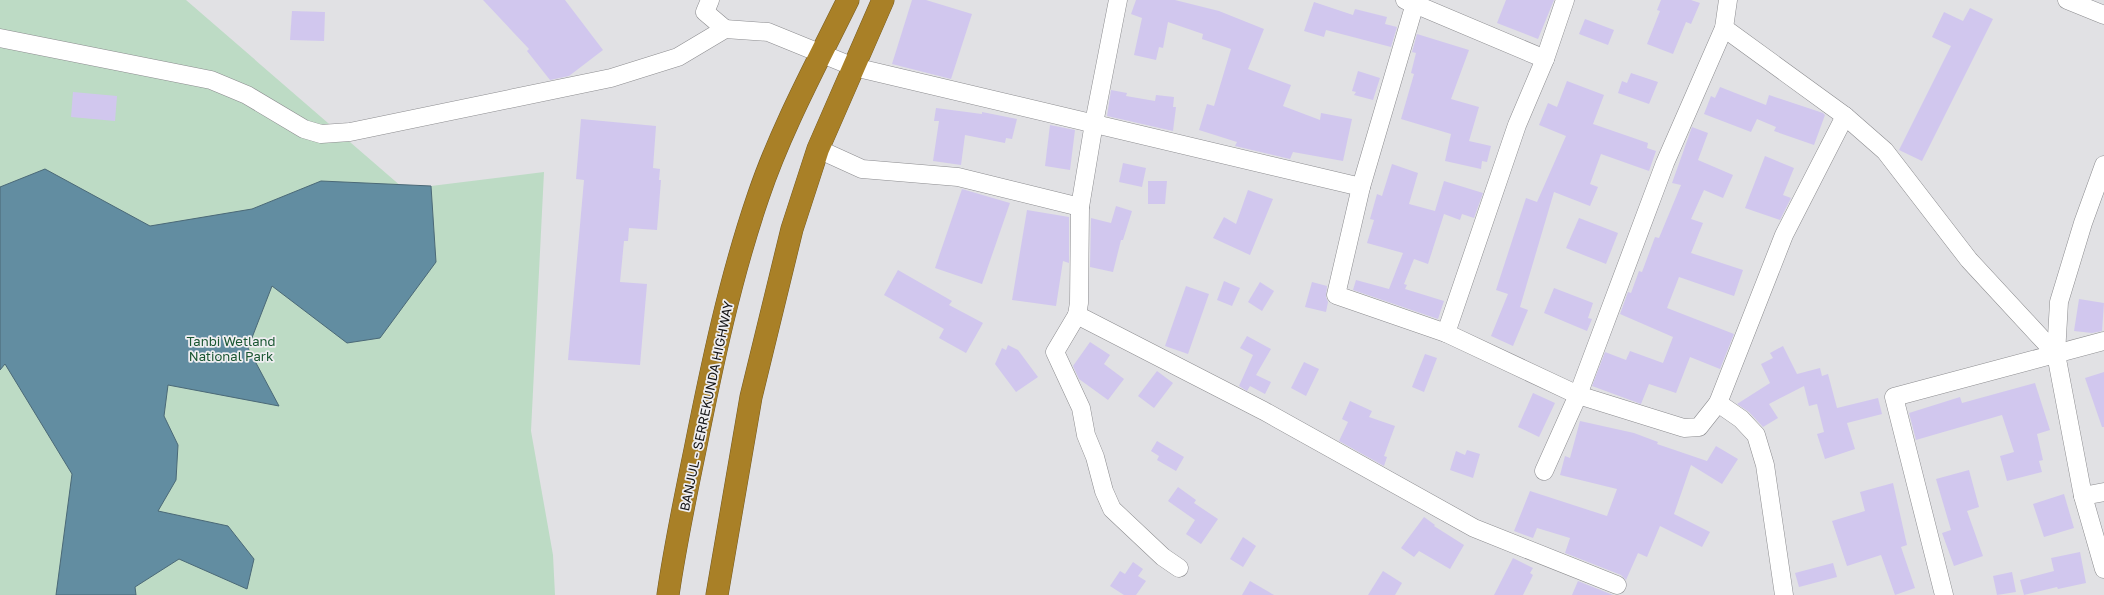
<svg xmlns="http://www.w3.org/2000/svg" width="2104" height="595" viewBox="0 0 2104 595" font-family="'Golos Text',sans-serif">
	<rect width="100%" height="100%" fill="#e1e1e4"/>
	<!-- green -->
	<path fill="#bddbc5" d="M0,0H186L432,213L431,186L544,172L531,431L553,555L555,595H0Z"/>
	<!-- water -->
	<path fill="#628da1" stroke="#4b6977" d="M45,169L150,226L252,209L321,181L431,186L436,262L380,338L347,343L272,286L248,348L279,406L168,385L164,416L178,445L176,480L158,511L228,526L254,559L247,589L179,559L135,587L136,595H56L72,474L5,364L0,370V187Z"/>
	<!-- building -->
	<g fill="#d1c7ee">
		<path d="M483,0H565L603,50L569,76L550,80L527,51L529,49Z"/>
		<path d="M912,0H926L972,14L951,79L892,64Z"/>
		<path d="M1136,0H1175L1219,11L1264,29L1248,69L1291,85L1283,106L1320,120L1321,113L1352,119L1343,161L1293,152L1290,159L1235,146L1237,142L1199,130L1207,104L1214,106L1231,49L1202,39L1203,34L1168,22L1163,48L1159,47L1156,60L1134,55L1142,18L1131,14Z"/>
		<path d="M1506,0H1554L1538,39L1497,23Z"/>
		<path d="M1661,0H1691L1700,3L1691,24L1686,22L1673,54L1647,44L1660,11L1657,10Z"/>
		<path d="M1314,2L1353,15L1355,9L1387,17L1385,24L1397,27L1391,47L1326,30L1324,37L1304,31Z"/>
		<path d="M1970,8L1993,19L1922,161L1899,150L1951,46L1932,37L1944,12L1963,21Z"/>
		<path d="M292,11L325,12L324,41L290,40Z"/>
		<path d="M1585,19L1614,30L1608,45L1579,34Z"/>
		<path d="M1417,34L1469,50L1451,99L1479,107L1469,141L1491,146L1487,162L1482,161L1481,169L1445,161L1451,134L1401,119L1414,74L1411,73L1416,53L1412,52Z"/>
		<path d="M1358,71L1380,78L1373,100L1354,95L1356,92L1352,91Z"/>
		<path d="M1631,73L1658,82L1649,104L1618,93L1622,81L1627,83Z"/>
		<path d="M1567,81L1604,95L1593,124L1648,143L1647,148L1656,151L1649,171L1601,154L1590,184L1598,187L1590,206L1554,192L1520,307L1528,310L1513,346L1491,336L1508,294L1496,290L1526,198L1537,202L1566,136L1539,125L1548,103L1557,107Z"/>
		<path d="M1720,87L1766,105L1769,95L1823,113L1825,115L1814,145L1774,131L1776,127L1757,119L1751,132L1704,114L1711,96L1715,98Z"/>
		<path d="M1111,90L1127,93L1126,96L1155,101L1156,95L1174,97L1173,107H1176L1173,131L1107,116Z"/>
		<path d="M73,92L117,96L115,121L71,117Z"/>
		<path d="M936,108L982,114V112L1017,119L1012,139L1006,138L1005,143L965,135L961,165L933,161L939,121H934Z"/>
		<path d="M581,119L656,126L653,168L660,169L659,180H661L657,230L629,228L628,241H624L620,282L647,284L640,365L568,360L584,180L576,179Z"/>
		<path d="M1050,125L1075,130L1070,170L1045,166Z"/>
		<path d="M1692,127L1708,133L1698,160L1733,175L1723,198L1704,190L1691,219L1703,223L1691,253L1743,270L1734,296L1679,277L1667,308L1734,334L1720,369L1690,357L1676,393L1649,384L1641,404L1592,386L1605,352L1626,360L1630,351L1663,363L1673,337L1620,314L1628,292L1631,293L1639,271L1642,272L1655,237L1659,238L1681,185L1672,183Z"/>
		<path d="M1765,156L1794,168L1783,195L1791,198L1780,220L1745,208Z"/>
		<path d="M1123,163L1146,168L1142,187L1119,182Z"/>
		<path d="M1392,164L1418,173L1409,204L1435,211L1444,181L1483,193L1474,218L1462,214L1460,220L1444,214L1428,264L1414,259L1404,284L1407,285L1405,289L1444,301L1438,319L1353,290L1356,280L1389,289L1403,253L1367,243L1374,220L1370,219L1377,194L1382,196Z"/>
		<path d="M1148,181H1167L1165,204H1148Z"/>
		<path d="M962,189L1010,203L982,284L935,268Z"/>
		<path d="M1248,190L1273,199L1250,255L1213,238L1224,217L1236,224Z"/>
		<path d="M1116,206L1132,211L1123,240H1121L1113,272L1090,267L1091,218L1111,223Z"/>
		<path d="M1027,210L1069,217V263L1063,261L1056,306L1012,300Z"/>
		<path d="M1579,218L1618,233L1606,264L1566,248Z"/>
		<path d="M898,270L952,301L949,305L983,323L966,353L939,338L944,329L884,295Z"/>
		<path d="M1224,281L1240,288L1232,306L1217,300Z"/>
		<path d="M1260,282L1274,291L1262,311L1248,302Z"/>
		<path d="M1312,282L1327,286L1326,297L1328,302L1326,312L1305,307Z"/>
		<path d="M1186,286L1209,294L1188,354L1165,346Z"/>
		<path d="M1554,288L1593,303L1588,318L1592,319L1587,331L1544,313Z"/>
		<path d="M2079,299L2104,303L2102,331L2092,333L2074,331Z"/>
		<path d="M1247,336L1271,349L1256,375L1271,382L1265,394L1250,386L1247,391L1239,386L1253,355L1240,348Z"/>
		<path d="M1090,342L1110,355L1104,364L1124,379L1108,400L1079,379L1073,366Z"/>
		<path d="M1008,345L1018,350L1038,377L1016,392L995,364L1002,348L1006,350Z"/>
		<path d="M1783,346L1797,374L1820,368L1822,376L1828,374L1837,408L1878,398L1882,414L1847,423L1855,449L1825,459L1817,434L1824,432L1817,404L1809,406L1804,386L1769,404L1778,418L1763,427L1749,412L1737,404L1770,383L1761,364L1773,358L1770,353Z"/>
		<path d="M1425,354L1437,358L1424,392L1412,387Z"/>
		<path d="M1304,362L1319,369L1306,396L1291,388Z"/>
		<path d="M1157,371L1173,383L1154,408L1138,396Z"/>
		<path d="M2104,372V427H2102L2085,378Z"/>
		<path d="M2035,383L2050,430L2037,434L2043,460L2039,461L2042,472L2007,481L2000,456L2014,452L2002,415L1916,440L1909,413L1960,397L1962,403Z"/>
		<path d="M1533,393L1555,403L1539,437L1518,427Z"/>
		<path d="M1350,401L1372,411L1369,417L1395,426L1384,456L1387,457L1384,466L1339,441L1348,422L1342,419Z"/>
		<path d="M1580,421L1634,433L1658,442L1657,444L1707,461L1716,446L1738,459L1722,484L1691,465L1674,514L1710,532L1702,547L1660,526L1647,557L1638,553L1626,580L1621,575L1565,553L1570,538L1537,528L1533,538L1514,531L1530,491L1607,516L1617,489L1560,475L1565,456L1570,458Z"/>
		<path d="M1157,441L1184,457L1176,471L1157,460L1159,456L1151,451Z"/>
		<path d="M1467,450L1480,454L1473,478L1450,470L1456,451L1465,455Z"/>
		<path d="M1969,470L1979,507L1967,511L1983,556L1954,566L1942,533L1951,530L1936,479Z"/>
		<path d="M1893,483L1907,545L1901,547L1915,588L1895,595L1881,555L1847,566L1832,521L1865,511L1860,492Z"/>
		<path d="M1178,487L1196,500L1194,503L1218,519L1201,544L1186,534L1195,520L1168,501Z"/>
		<path d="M2064,494L2074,528L2044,537L2033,504Z"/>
		<path d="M1424,517L1435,525L1434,526L1464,545L1450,569L1419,551L1414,557L1401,548Z"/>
		<path d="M1243,537L1256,546L1243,567L1230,559Z"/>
		<path d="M2080,552L2086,583L2058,589L2057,587L2024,595L2020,580L2054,571L2051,558Z"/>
		<path d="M1513,558L1533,568L1530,573L1533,575L1523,595H1494Z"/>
		<path d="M1133,562L1143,569L1138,576L1146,581L1136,595H1124L1110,586L1120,571L1125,574Z"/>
		<path d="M1833,563L1837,577L1799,587L1795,573Z"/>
		<path d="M1383,571L1402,583L1395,595H1368Z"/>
		<path d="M2012,572L2016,592L1997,595L1993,576Z"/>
		<path d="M1250,581L1274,595H1242Z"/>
		<path d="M1578,581L1613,595H1615H1572Z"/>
	</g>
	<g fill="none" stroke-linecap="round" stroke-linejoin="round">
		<defs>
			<g id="minor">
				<path d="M710,0L705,12L725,29"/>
				<path d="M1118,0L1094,123L1080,207L1079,303L1077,315L1264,411L1474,528L1617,585"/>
				<path d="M1405,0L1545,59"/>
				<path d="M1416,0L1361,187L1336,295L1446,333L1578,395L1684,428L1699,427L1718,403L1784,235L1845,116"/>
				<path d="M2067,0L2104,15"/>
				<path d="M1724,28L1845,116L1885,151L1969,260L2056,354"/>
				<path d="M0,38L211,80L247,95L304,129L321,134L350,132L611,78L678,57L725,29L768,32L854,67L1361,187"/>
				<path d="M818,149L862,169L958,177L1080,207"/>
				<path d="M2104,165L2083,223L2059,302L2056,354L2083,496L2104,569"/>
				<path d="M1077,315L1055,352L1081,408L1086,435L1095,457L1104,491L1112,509L1163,557L1179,568"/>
				<path d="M1446,333L1517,125L1545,59L1565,0"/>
				<path d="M1718,403L1741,419L1756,435L1765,465L1784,595"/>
				<path d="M1544,471L1578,395L1665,163L1724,28L1728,0"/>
				<path d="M2083,496L2104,492"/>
				<path d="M1944,595L1894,397L2104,341"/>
			</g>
			<g id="highway">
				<path d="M668,595C675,546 685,498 695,450C712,365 730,279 758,197C781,129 816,65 848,0"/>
				<path d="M717,595L751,397L792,229L818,149L883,0"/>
			</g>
		</defs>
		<!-- minor casing -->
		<use href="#minor" stroke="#8c8c8f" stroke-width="19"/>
		<!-- highway casing -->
		<use href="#highway" stroke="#755a21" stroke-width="23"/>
		<!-- minor -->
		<use href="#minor" stroke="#fff" stroke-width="18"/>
		<!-- highway -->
		<use href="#highway" stroke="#a98027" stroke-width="22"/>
	</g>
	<g text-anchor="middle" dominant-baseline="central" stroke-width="3.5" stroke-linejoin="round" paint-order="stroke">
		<!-- park labels -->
		<g font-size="13" fill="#1a5632" stroke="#efeef1">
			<text x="231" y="341">Tanbi Wetland<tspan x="231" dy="15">National Park</tspan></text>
		</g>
		<!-- street labels -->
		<g font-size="13" fill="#141415" stroke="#efeef1">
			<text transform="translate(706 406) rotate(-78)">BANJUL - SERREKUNDA HIGHWAY</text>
		</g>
	</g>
</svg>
